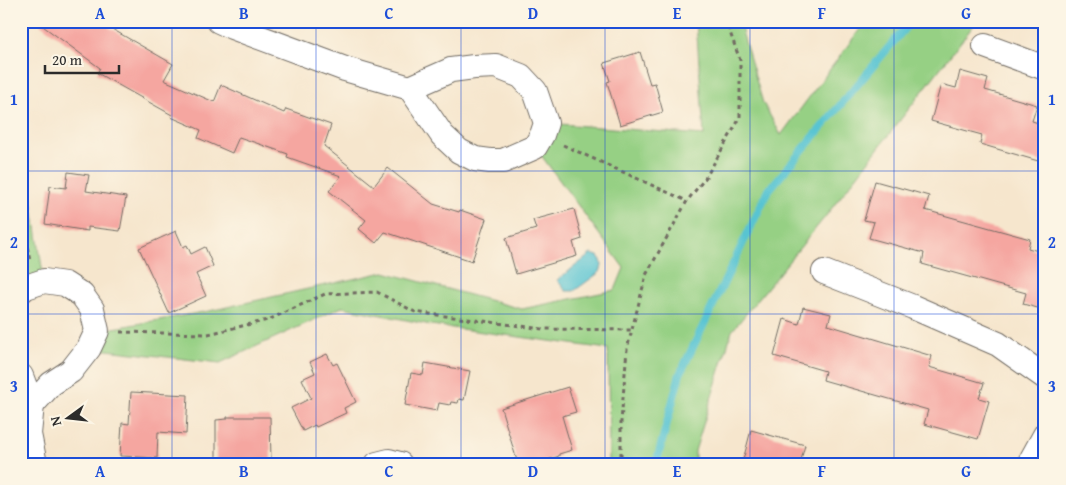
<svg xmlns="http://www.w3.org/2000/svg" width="1066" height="485" viewBox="0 0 1066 485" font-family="'Gentium Book Plus',serif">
	<rect width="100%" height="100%" fill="#fcf5e5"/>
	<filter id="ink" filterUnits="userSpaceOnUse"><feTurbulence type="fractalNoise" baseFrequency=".02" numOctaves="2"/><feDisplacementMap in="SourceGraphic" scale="10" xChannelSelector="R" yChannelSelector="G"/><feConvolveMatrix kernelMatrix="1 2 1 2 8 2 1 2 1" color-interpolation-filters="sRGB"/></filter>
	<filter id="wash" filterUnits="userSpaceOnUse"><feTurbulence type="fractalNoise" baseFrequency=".0096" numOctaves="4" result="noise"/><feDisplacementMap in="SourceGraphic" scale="20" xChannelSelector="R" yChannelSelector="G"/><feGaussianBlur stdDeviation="1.12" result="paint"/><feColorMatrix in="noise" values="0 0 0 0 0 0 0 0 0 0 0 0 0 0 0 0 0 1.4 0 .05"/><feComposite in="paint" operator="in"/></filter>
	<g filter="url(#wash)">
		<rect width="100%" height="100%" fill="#f6e6cd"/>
		<!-- green -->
		<g fill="#96d084" stroke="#607e58">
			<path d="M696,21H739L763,103L781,135L866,21H977L825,217L732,331L695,451V464H609L608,349L431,325L342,307L220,363L89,348L97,331L209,311L384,272L522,309L615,290L624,268L535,147L546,123L704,135Z"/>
			<path d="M21,126L44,281L26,287L21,265Z"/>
		</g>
		<!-- water -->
		<path fill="#58c4d2" stroke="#42787e" d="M591,254L598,256L601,260L602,266L600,272L574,291H566L557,280Z"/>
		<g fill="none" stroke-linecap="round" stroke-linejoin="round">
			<!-- stream -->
			<path stroke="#58c4d2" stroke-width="8" d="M656,464L680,374L768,191L911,21"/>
		</g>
		<g id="blocks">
			<!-- building -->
			<g fill="#f5a6a0">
				<path d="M36,21H98L173,64L164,80L214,102L221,85L284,113L286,109L331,125L324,146L374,186L388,168L433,204L459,212L460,210L486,219L472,261L385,232L376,243L359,229L366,220L329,191L341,176L287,157L288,154L239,137L232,153L198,138L201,130L171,117L172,115L97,73L100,68Z"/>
				<path d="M640,52L650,84L655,83L663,112L620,125L607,82L610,81L604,63Z"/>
				<path d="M960,71L988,79L985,90L1037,105L1032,121L1045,125V163L980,144L982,135L931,121L941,84L956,88Z"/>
				<path d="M68,172L89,175L86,191L126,197L120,231L88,227V231L45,224L50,186L66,188Z"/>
				<path d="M875,181L929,196L925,210L1030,239L1028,248L1038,251L1039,248L1045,249V310L1023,304L1026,293L922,264L924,253L869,238L874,222L864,220Z"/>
				<path d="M574,209L582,239L573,242L577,256L516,274L506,238L536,229L533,220Z"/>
				<path d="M176,231L183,247L187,245L191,254L205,247L213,266L196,274L206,296L169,313L139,248Z"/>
				<path d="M803,307L831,314L828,325L932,356L929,367L984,383L979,398L989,401L978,439L924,424L928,410L823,380L825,371L774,356L784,319L799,324Z"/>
				<path d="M327,354L333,365L337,363L356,402L344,408L346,413L316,427L315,425L303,431L291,408L311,398L302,379L315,373L310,362Z"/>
				<path d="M425,363L470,371L464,400L459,399L458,403L451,402L450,405L439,403L437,411L405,405L411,373L423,375Z"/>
				<path d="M568,387L576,412L562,416L572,450L559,454V456L536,464H518L501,408Z"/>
				<path d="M131,392L188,395L186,434L158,432L157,458L120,456L122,423L129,424Z"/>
				<path d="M227,417H270L271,460H216V420L227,419Z"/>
				<path d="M751,430L805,445L800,464H742Z"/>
			</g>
		</g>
	</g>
	<g filter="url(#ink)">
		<use href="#blocks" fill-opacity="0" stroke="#726c64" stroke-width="1"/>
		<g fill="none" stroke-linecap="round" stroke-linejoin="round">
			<defs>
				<g id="minor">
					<path d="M219,21L232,27L345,69L410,88"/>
					<path d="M985,46L1045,68"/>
					<path d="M496,66L521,76L535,91L546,123L542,135L535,147L503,161H490L475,159L459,151L442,135L410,88L451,70L474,67Z"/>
					<path d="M824,272L913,307L998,344L1045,377"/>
					<path d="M21,291L26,287L44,281L65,284L82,295L92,309L97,331L89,348L71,371L51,384L32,405L21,376"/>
					<path d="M32,405L29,434L35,464"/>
					<path d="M377,464L389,461L400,464"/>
					<path d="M1029,464L1045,435"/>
				</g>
			</defs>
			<!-- minor casing -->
			<use href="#minor" stroke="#726c64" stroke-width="26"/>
			<!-- path -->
			<g stroke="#726c64" stroke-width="3" stroke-dasharray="4 4" stroke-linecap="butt">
				<path d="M563,145L687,201"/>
				<path d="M21,216L30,261"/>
				<path d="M120,332L208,334L268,320L325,294L377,292L415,312L543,329L632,330"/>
				<path d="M621,464V422L627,349L646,275L687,201L706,177L740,118V60L728,27L721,21"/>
			</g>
			<!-- minor -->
			<use href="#minor" stroke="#fff" stroke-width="24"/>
		</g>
	</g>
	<!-- grid -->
	<path fill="none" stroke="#1d4ed8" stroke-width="1" stroke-opacity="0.55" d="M172,21V464M316,21V464M461,21V464M605,21V464M750,21V464M894,21V464M21,171H1045M21,314H1045"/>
	<!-- margin -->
	<rect width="1066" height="485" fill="none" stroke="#fcf5e5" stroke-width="55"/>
	<!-- north arrow -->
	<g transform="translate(68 418) rotate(255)" stroke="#fcf5e5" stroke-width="4" paint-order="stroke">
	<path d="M0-4L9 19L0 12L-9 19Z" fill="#2b2b2b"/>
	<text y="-8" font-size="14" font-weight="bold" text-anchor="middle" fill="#2b2b2b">N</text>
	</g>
	<!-- scale -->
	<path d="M45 65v8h74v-8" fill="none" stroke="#2b2b2b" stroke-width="2.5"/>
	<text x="52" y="65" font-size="15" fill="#2b2b2b" stroke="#fcf5e5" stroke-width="4" paint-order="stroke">20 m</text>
	<rect x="28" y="28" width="1010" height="430" fill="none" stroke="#1d4ed8" stroke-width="2"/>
	<g font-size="16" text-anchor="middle" font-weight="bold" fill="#1d4ed8">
		<text x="100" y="19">A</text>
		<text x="244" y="19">B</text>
		<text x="389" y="19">C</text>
		<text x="533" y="19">D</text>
		<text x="677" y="19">E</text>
		<text x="822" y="19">F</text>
		<text x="966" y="19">G</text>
		<text x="14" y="105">1</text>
		<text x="1052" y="105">1</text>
		<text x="14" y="248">2</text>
		<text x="1052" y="248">2</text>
		<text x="14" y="392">3</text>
		<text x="1052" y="392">3</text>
		<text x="100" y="477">A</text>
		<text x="244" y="477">B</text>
		<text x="389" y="477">C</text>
		<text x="533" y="477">D</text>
		<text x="677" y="477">E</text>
		<text x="822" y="477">F</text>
		<text x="966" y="477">G</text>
	</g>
</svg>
